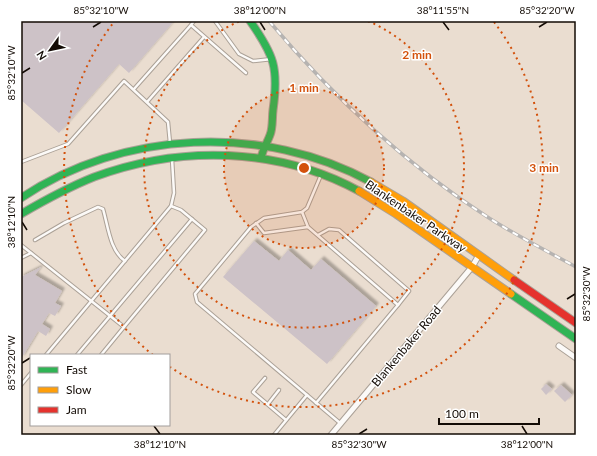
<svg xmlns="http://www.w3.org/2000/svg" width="597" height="456" viewBox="0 0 597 456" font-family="Lato,sans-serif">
	<defs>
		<filter id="shadow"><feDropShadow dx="3" dy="-3" stdDeviation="1" flood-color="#0004"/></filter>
	</defs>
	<rect width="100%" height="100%" fill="#eaddd0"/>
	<!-- building -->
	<g fill="#cdc2c7" filter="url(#shadow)">
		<path d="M21,21H174L129,73L119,64L59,133L21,100Z"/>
		<path d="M254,241L279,261L288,250L311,270L321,259L376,306L327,364L223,277Z"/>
		<path d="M41,267L35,275L62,291L55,303L61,306L55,316L49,313L42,324L50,329L46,336L38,331L21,359V277Z"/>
		<path d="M546,384L552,389L546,395L541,389Z"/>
		<path d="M561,385L572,395L565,402L554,391Z"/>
	</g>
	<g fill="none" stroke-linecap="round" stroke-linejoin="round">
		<defs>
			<g id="lane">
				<path d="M194,21L191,25L246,73"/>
				<path d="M215,21L239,54L253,61L272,59"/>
				<path d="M134,89L191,25"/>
				<path d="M147,102L204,37"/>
				<path d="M21,162L68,144L124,81L168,122L170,143"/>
				<path d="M321,175L307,208L302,212L264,218L251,227L195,294L197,302L340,423"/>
				<path d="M302,212L308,227"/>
				<path d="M256,223L264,233L308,227L398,305L316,403"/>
				<path d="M318,235L329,229L339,230L409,291L398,305"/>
				<path d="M35,240L64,223L98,207L103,209C108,226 110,251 125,261"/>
				<path d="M21,245L124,327L205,230L181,210L171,206"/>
				<path d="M21,258L31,253"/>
				<path d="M46,355L171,206L174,193L172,159"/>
				<path d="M77,355L192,219"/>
				<path d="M101,355L124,327"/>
				<path d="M265,378L253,392L286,420"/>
				<path d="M21,385L31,373"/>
				<path d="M268,404L279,390"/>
				<path d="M274,435L307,395"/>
			</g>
			<g id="street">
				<path d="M559,346L576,358"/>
				<path d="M331,435L472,267L479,255"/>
			</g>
			<g id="fast">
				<path d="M250,21C274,55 279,68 273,110C272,118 273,128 270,135C267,143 263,149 261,158"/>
				<path d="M21,198C122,130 264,123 371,182"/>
				<path d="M21,214C45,200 69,187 94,177C180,145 278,147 359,191"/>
				<path d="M511,294L576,339"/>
			</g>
			<g id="slow">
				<path d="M371,182L403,201L514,280"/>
				<path d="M359,191L396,214L511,294"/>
			</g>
			<path id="jam" d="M514,280L576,323"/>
		</defs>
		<!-- lane casing -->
		<use href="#lane" stroke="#aba197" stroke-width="4.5"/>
		<!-- street casing -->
		<use href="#street" stroke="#aba197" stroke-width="7"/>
		<!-- fast casing -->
		<use href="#fast" stroke="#aba197" stroke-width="9"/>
		<!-- slow casing -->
		<use href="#slow" stroke="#aba197" stroke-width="9"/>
		<!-- jam casing -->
		<use href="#jam" stroke="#aba197" stroke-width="9"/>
		<!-- lane -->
		<use href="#lane" stroke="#fcfaf8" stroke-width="2.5"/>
		<!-- street -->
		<use href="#street" stroke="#fcfaf8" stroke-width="5"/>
		<!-- fast -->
		<use href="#fast" stroke="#30b455" stroke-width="7"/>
		<!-- slow -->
		<use href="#slow" stroke="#ff9f0a" stroke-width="7"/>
		<!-- jam -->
		<use href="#jam" stroke="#e5322d" stroke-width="7"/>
		<defs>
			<path id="rail" d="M269,21C333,97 405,164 489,218C517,236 547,251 576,267"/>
		</defs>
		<!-- rail casing -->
		<use href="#rail" stroke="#b6b3b1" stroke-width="3.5"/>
		<!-- rail -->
		<use href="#rail" stroke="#fff" stroke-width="2" stroke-dasharray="6" stroke-linecap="butt"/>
	</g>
	<!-- ticks -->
	<path fill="none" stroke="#130b05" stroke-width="1.5" d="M260,22L265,30M443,22L449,30M93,27L101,22M539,27L547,22M22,73L30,68M22,222L27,230M567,299L575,294M22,363L30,358M154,426L160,434M522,426L527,434M359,434L367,429"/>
	<!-- distance rings -->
	<circle cx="304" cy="168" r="80" fill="#d3510b" fill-opacity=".12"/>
	<g fill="none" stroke="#d3510b" stroke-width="2" stroke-dasharray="2 4">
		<circle cx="304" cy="168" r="80"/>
		<path d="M368 21A160 160 0 1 1 240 21"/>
		<path d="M153 355A240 240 0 0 1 114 22M494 22A240 240 0 0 1 170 367"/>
	</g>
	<g text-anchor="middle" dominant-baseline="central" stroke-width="3" stroke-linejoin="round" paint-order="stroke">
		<!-- street labels -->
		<g font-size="12" fill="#130b05" stroke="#fff">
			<text transform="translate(416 216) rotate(34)">Blankenbaker Parkway</text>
			<text transform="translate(406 346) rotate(-50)">Blankenbaker Road</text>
		</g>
	</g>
	<circle cx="304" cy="168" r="6" fill="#d3510b" stroke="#fff" stroke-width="2"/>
	<g font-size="12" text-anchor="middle" font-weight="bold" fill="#d3510b" stroke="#fff" stroke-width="3" stroke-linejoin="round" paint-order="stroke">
		<text x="417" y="59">2 min</text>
		<text x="304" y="92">1 min</text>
		<text x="544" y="172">3 min</text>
	</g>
	<!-- border -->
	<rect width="597" height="456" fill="none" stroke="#ffffff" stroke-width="44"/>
	<!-- legend -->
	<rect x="30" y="354" width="140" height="72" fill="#ffffff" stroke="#a19d9b"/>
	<rect x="38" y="367" width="20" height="6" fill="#30b455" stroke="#a19d9b"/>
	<text x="66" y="374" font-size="12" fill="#130b05">Fast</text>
	<rect x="38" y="387" width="20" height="6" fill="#ff9f0a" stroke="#a19d9b"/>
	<text x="66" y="394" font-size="12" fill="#130b05">Slow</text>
	<rect x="38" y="407" width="20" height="6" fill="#e5322d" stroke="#a19d9b"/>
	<text x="66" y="414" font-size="12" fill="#130b05">Jam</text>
	<!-- north arrow -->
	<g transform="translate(50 50) rotate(237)" stroke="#ffffff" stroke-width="3" paint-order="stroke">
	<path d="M0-3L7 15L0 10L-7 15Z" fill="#130b05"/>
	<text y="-6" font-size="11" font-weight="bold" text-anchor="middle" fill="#130b05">N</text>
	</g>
	<!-- scale -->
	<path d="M439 418v6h100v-6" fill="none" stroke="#130b05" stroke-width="2"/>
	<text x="445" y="418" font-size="12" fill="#130b05" stroke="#ffffff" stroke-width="3" paint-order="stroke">100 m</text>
	<rect x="22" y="22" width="553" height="412" fill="none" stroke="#130b05" stroke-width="1.5"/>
	<g font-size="10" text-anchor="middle" fill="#130b05">
		<text x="101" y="14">85°32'10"W</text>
		<text x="260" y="14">38°12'00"N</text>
		<text x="443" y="14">38°11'55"N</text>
		<text x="547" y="14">85°32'20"W</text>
		<text transform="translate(11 73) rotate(-90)" y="4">85°32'10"W</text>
		<text transform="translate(11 222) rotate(-90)" y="4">38°12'10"N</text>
		<text transform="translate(586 294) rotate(-90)" y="4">85°32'30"W</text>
		<text transform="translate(11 363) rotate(-90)" y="4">85°32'20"W</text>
		<text x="160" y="448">38°12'10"N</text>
		<text x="359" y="448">85°32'30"W</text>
		<text x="527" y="448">38°12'00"N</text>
	</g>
</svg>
